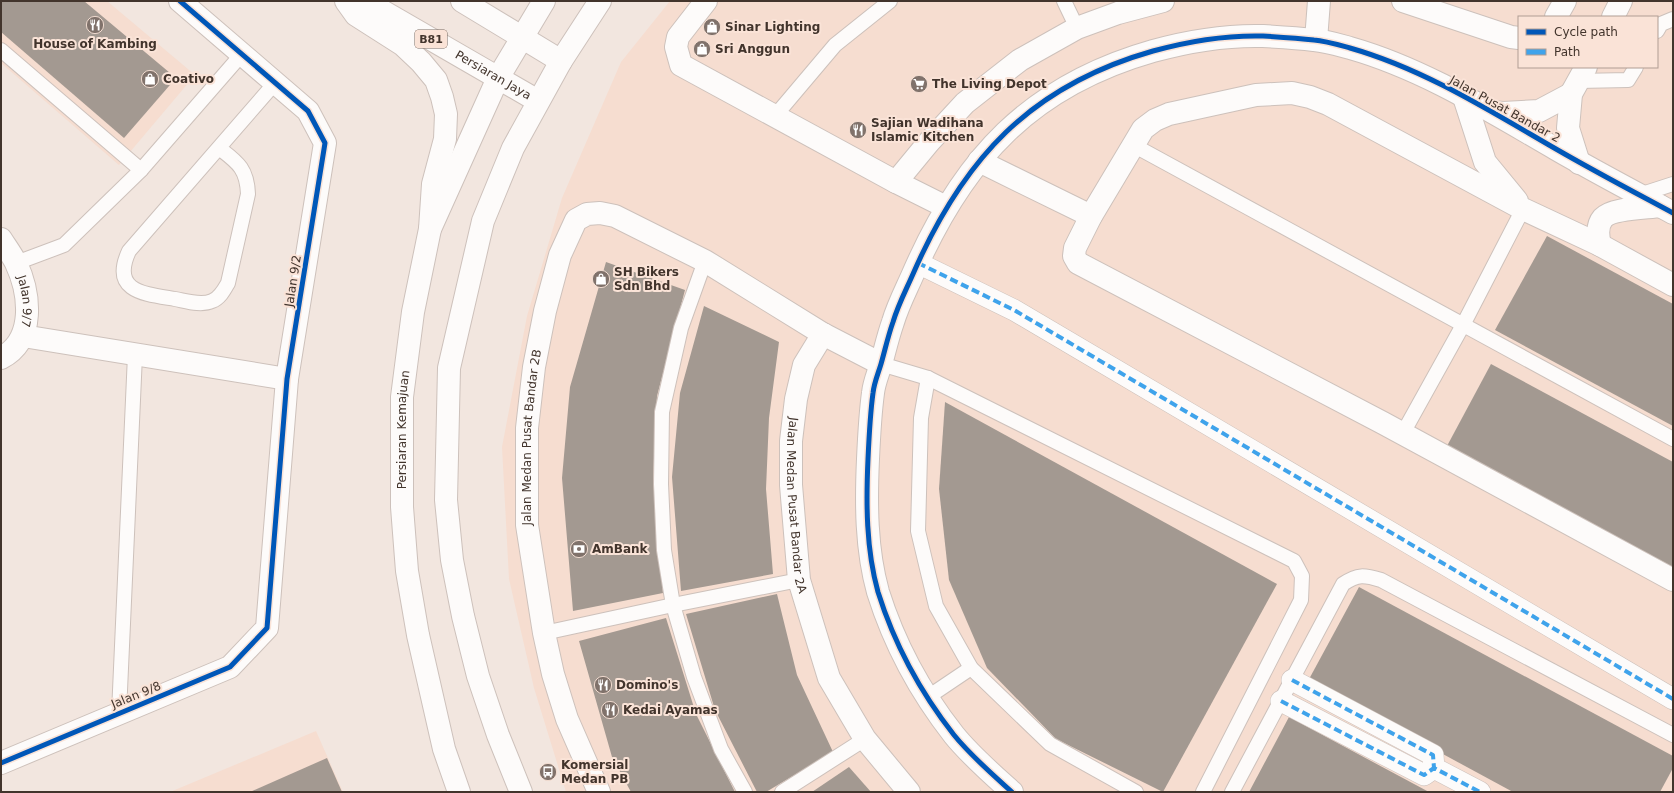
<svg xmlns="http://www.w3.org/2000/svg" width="1674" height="793" viewBox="0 0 1674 793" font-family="'DejaVu Sans',sans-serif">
	<rect width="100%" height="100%" fill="#f2e6df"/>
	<!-- built -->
	<g fill="#f6ddd0" fill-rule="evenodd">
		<path d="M1,1H107L195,75L119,165L1,63Z"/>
		<path d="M670,1H1673V792H566L534,688L509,579L502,447L527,316L562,198L621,62ZM1519,17H1657V67H1519Z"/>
		<path d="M316,731L343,792H170Z"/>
	</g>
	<!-- building -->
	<g fill="#a39991">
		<path d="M1,1H84L176,78L124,138L1,32Z"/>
		<path d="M1547,236L1673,304V426L1495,330Z"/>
		<path d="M606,262L685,290L657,396L653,479L663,593L573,611L562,478L570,387Z"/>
		<path d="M704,306L779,342L769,418L766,489L773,574L681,591L672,477L680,393Z"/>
		<path d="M1491,364L1673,462V567L1447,446Z"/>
		<path d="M945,402L1277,584L1163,792L1056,739L987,668L949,580L939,489Z"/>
		<path d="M1359,587L1673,756V768L1660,792H1513L1308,681Z"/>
		<path d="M777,594L797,675L833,752L766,792H757L715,710L686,614Z"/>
		<path d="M666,618L696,714L735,792H631L612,757L579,641Z"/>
		<path d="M1289,717L1429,792H1249Z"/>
		<path d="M327,758L342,792H250Z"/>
		<path d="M849,767L871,792H812Z"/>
	</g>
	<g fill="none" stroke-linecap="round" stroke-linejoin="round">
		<defs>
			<g id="service">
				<path d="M1064,1L1077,28"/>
				<path d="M1657,31L1661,24L1673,19"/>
				<path d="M1,50L141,170"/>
				<path d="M1578,81L1628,80L1636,67"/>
				<path d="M775,116L835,45L890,1"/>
				<path d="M1133,145L1673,439"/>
				<path d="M219,148C237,162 247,168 248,194L228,283C224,290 220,298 212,301C201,306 186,301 175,299C145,294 110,292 129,251L275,83"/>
				<path d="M1639,195L1673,184"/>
				<path d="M705,261L681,328L662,412L661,484L664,550L673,605L694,677L721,749L745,792"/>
				<path d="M16,263L64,245L141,170L242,54"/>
				<path d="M881,364L928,378L1294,561L1302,576L1301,600L1203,792"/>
				<path d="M928,378L921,418L918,531L936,606L971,668L1050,744L1136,792"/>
				<path d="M1403,433L1463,325L1523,209"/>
				<path d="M544,633L673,605L799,580"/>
				<path d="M928,697L971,668"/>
				<path d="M119,713L135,355"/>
				<path d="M782,792L865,739"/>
				<path d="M1232,792L1343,584C1358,574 1364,575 1381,580L1673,735"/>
			</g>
			<g id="pedestrian">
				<path d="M918,263L1014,310L1673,699"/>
				<path d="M1292,680L1433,755L1434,768"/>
				<path d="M1281,701L1424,775L1434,768L1480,792"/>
			</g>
			<g id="minor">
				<path d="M706,1L678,37L676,47L681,65L896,182L946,207"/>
				<path d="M1403,1L1511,37L1519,38"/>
				<path d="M1556,17L1565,1"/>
				<path d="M1316,40L1319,1"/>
				<path d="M1464,97L1485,162L1517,201"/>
				<path d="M979,161L1091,216"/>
				<path d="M896,182L929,142L965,103L1020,60L1077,28L1118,13L1163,1"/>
				<path id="s1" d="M1,239C6,247 12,255 16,263C30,293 36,340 1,358"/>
				<path d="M1600,245C1598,237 1596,226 1603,218C1612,208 1646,208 1660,206"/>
				<path d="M1673,285L1600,245L1523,209L1328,104L1310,97L1292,93L1256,95L1169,114L1155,120L1143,129L1091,216L1075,248L1074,256L1078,263L1383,423L1673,580"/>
				<path id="s2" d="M823,334L804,365L796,399L791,441V485L799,580L829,678L865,739L909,792"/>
				<path d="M23,336L287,379"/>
				<path d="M1,763L230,667L267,628L287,379L325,143L308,111L180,1"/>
				<path id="s3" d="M599,792L567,719L553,674L544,633L527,525V428L534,367L545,311L560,255L576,220L587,214L600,213L615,216L705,261L823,334L881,364"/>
			</g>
			<g id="tertiary">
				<path d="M1613,17L1621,1"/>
				<path d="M1493,112L1503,113L1539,111L1571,94"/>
				<path d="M1579,163L1568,128L1571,94L1586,67"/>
				<path d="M1012,792C992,774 971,756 954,735C921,693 894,643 878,592C866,549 866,503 868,459C869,437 870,415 873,393C874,383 878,374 881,364C885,350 888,336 893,322C898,305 906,290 913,274C963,159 1030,86 1153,51C1189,41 1225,35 1263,36C1280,37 1297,38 1314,40C1326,41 1339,45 1350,48C1424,69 1490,111 1556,149C1594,171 1634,192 1673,213"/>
			</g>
			<g id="secondary">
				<path id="s4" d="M459,792L444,749L418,635L407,571L402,507V397L413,312L430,229L498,78L544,1"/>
				<path d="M521,792L498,735L478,676L463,616L452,560L446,500L449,368L483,221L513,148L561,61L600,1"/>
			</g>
			<g id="primary">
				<path d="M346,1L356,15L403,45L421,62L436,80L442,97L446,114L445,139L433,184L430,229"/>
				<path id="s5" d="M365,1L538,101"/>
				<path d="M462,1L561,61"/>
			</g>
		</defs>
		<!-- service casing -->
		<use href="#service" stroke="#cdc1bb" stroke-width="16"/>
		<!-- pedestrian casing -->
		<use href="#pedestrian" stroke="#cdc1bb" stroke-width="22"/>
		<!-- minor casing -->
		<use href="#minor" stroke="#cdc1bb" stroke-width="24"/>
		<!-- tertiary casing -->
		<use href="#tertiary" stroke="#cdc1bb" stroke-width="24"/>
		<!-- secondary casing -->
		<use href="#secondary" stroke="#cdc1bb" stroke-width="24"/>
		<!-- primary casing -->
		<use href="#primary" stroke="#cdc1bb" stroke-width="24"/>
		<!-- service -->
		<use href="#service" stroke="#fdfbfa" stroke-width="14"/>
		<!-- pedestrian -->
		<use href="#pedestrian" stroke="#fdfbfa" stroke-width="21"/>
		<!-- minor -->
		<use href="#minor" stroke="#fdfbfa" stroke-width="22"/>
		<!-- tertiary -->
		<use href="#tertiary" stroke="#fdfbfa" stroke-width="22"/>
		<!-- secondary -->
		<use href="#secondary" stroke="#fdfbfa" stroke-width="22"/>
		<!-- primary -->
		<use href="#primary" stroke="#fdfbfa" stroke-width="22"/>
		<!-- quiet -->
		<g stroke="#3fa3eb" stroke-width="4" stroke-dasharray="8 4" stroke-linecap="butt">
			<path d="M918,263L1014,310L1673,699"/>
			<path d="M1292,680L1433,755L1434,768"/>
			<path d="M1281,701L1424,775L1434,768L1480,792"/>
		</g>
		<defs>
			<g id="cycleway">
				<path d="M1,763L230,667L267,628L287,379L325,143L308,111L180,1"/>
				<path d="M1012,792C992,774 971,756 954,735C921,693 894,643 878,592C866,549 866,503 868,459C869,437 870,415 873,393C874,383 878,374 881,364C885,350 888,336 893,322C898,305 906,290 913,274C963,159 1030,86 1153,51C1189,41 1225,35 1263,36C1280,37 1297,38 1314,40C1326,41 1339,45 1350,48C1424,69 1490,111 1556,149C1594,171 1634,192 1673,213"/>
			</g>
		</defs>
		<!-- cycleway casing -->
		<use href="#cycleway" stroke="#fae3d7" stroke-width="8"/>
		<!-- cycleway -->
		<use href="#cycleway" stroke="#0057b8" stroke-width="5"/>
	</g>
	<!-- icons -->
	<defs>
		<symbol id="restaurant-disc" viewBox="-11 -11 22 22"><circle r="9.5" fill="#80726b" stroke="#fae3d7"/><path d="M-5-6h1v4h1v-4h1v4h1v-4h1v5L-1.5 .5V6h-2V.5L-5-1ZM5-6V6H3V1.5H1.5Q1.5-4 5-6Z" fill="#fff"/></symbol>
		<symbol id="shop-disc" viewBox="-11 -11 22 22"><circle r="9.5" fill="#80726b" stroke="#fae3d7"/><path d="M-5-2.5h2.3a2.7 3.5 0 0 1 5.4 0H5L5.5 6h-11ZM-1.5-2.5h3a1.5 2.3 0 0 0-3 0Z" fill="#fff"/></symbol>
		<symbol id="supermarket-disc" viewBox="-11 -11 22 22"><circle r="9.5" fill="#80726b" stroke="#fae3d7"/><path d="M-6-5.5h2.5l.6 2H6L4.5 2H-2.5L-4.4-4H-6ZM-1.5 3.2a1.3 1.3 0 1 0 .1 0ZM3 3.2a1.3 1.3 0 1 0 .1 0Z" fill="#fff"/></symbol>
		<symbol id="bank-disc" viewBox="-11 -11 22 22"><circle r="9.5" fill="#80726b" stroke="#fae3d7"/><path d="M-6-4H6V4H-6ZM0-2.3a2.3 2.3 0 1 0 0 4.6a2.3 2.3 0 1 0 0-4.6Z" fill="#fff"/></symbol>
		<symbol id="bus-disc" viewBox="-11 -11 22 22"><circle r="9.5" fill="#80726b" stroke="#fae3d7"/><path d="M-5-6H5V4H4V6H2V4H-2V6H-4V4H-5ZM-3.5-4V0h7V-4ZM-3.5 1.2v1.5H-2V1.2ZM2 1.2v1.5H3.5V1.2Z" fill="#fff"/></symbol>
	</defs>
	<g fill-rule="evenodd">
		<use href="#restaurant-disc" x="85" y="15" width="20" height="20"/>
		<use href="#shop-disc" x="702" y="17" width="20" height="20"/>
		<use href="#shop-disc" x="692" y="39" width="20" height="20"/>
		<use href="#shop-disc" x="140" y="69" width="20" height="20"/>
		<use href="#supermarket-disc" x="909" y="74" width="20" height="20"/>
		<use href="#restaurant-disc" x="848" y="120" width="20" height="20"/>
		<use href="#shop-disc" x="591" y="269" width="20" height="20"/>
		<use href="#bank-disc" x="569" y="539" width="20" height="20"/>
		<use href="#restaurant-disc" x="593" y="675" width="20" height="20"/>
		<use href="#restaurant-disc" x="600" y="700" width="20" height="20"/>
		<use href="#bus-disc" x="538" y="762" width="20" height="20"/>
	</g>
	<g text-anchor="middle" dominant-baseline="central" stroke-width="4" stroke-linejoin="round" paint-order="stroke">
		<!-- shield labels -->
		<rect fill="#fae3d7" stroke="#79685f" stroke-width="1" x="415" y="30" width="32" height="18" rx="3"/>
		<g font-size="11" font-weight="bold" fill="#42342c">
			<text x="431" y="39">B81</text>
		</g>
		<!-- poi labels -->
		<g font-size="12" font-weight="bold" fill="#42342c" stroke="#fae3d7" text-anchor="start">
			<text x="725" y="27">Sinar Lighting</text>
			<text x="95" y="44" text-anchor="middle">House of Kambing</text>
			<text x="715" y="49">Sri Anggun</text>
			<text x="163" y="79">Coativo</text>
			<text x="932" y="84">The Living Depot</text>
			<text x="871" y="123">Sajian Wadihana<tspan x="871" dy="14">Islamic Kitchen</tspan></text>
			<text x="614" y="272">SH Bikers<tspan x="614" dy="14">Sdn Bhd</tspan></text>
			<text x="592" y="549">AmBank</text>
			<text x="616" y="685">Domino's</text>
			<text x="623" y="710">Kedai Ayamas</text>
			<text x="561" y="765">Komersial<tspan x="561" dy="14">Medan PB</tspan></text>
		</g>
		<!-- street labels -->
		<g font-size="12" fill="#42342c" stroke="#fae3d7">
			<text stroke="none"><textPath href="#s5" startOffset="148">Persiaran Jaya</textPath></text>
			<text transform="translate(1505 109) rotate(29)">Jalan Pusat Bandar 2</text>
			<text transform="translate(293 281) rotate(-81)">Jalan 9/2</text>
			<text stroke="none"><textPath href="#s1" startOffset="68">Jalan 9/7</textPath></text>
			<text stroke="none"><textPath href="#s4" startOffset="369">Persiaran Kemajuan</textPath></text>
			<text stroke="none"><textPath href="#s3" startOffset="366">Jalan Medan Pusat Bandar 2B</textPath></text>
			<text stroke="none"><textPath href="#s2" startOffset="178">Jalan Medan Pusat Bandar 2A</textPath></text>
			<text transform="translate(136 695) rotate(-22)">Jalan 9/8</text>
		</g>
	</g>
	<!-- border -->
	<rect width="1674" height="793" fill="none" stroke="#42342c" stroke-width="4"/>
	<!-- legend -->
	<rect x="1518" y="16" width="140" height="52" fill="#fae3d7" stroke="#b09d93"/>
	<rect x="1526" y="29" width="20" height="6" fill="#0057b8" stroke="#b09d93"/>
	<text x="1554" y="36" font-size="12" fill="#42342c">Cycle path</text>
	<rect x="1526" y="49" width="20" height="6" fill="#3fa3eb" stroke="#b09d93"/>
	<text x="1554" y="56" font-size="12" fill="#42342c">Path</text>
</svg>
